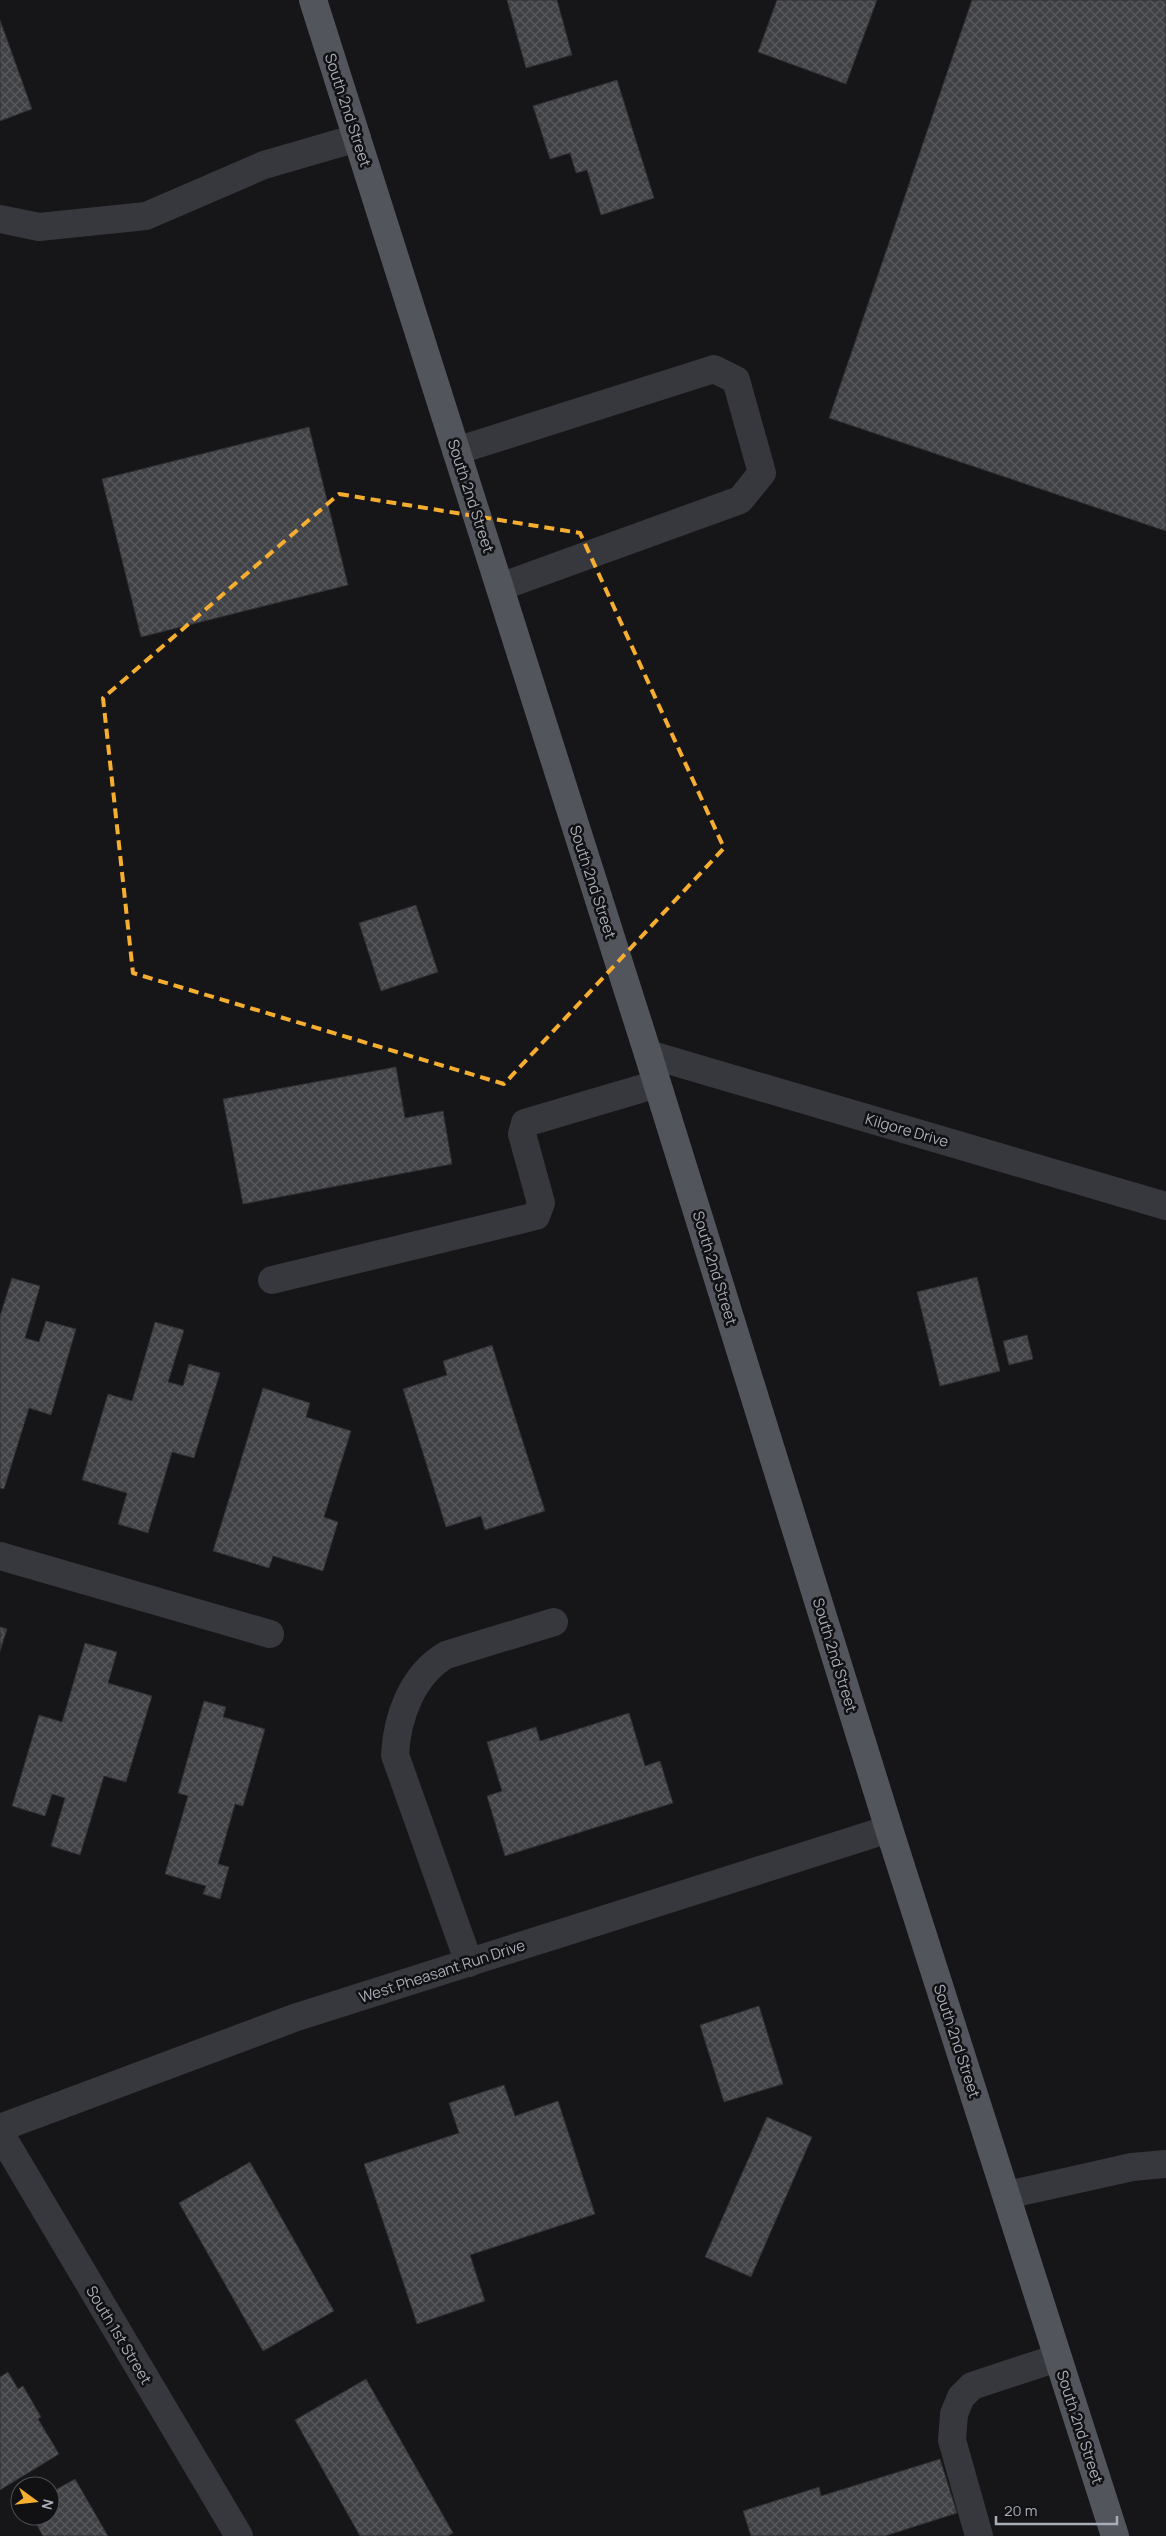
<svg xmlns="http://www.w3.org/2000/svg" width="1166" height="2536" viewBox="0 0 1166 2536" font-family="Manrope,sans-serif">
	<defs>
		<pattern id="building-cross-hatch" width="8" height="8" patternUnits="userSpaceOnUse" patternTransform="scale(1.25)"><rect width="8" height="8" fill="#404145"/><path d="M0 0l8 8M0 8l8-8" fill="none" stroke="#595a5e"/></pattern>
	</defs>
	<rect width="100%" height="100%" fill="#161618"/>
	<!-- building -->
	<g fill="url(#building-cross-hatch)" stroke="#303034">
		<path d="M507,0H557L572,55L526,68Z"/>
		<path d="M777,0H877L846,84L758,52Z"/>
		<path d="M972,0H1166V531L829,418Z"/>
		<path d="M0,20L32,109L0,121Z"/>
		<path d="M617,80L654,198L601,215L587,170L576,173L570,153L550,159L533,106Z"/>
		<path d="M309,427L348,585L141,637L102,479Z"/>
		<path d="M416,905L438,972L381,991L359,923Z"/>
		<path d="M396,1067L405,1118L443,1111L452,1164L243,1204L223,1099Z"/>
		<path d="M977,1277L1000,1371L940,1386L917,1292Z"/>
		<path d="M12,1278L40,1286L25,1338L39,1342L46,1321L76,1329L51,1415L29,1408L4,1489L0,1488V1316Z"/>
		<path d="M155,1322L184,1330L168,1382L183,1386L189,1364L220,1373L194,1458L172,1452L148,1533L118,1524L127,1493L82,1480L108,1394L132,1401Z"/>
		<path d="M1027,1335L1033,1359L1009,1365L1003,1341Z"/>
		<path d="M492,1345L545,1511L485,1530L481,1516L446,1527L403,1389L447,1375L443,1361Z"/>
		<path d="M263,1388L310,1403L306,1417L351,1431L324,1517L338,1522L323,1571L273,1556L269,1568L213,1551Z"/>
		<path d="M0,1627L7,1629L0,1651Z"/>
		<path d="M85,1643L117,1652L108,1683L152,1696L126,1782L104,1776L80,1855L51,1846L65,1798L52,1794L45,1816L12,1806L39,1715L62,1722Z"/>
		<path d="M204,1701L226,1707L223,1717L265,1729L243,1806L235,1804L218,1864L229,1867L220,1899L203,1894L206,1886L165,1874L188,1796L178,1793Z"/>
		<path d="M629,1713L645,1766L660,1761L673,1803L505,1856L487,1796L502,1791L487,1742L536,1727L540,1741Z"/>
		<path d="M759,2006L783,2084L724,2102L700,2025Z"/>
		<path d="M504,2085L515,2116L558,2101L595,2214L470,2255L485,2301L417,2324L364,2164L459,2133L449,2103Z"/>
		<path d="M767,2117L812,2137L751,2277L705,2257Z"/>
		<path d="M250,2162L334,2311L263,2351L179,2203Z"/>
		<path d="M8,2372L18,2389L23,2386L41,2417L38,2419L59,2454L0,2490V2377Z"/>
		<path d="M366,2379L453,2533L448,2536H360L295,2420Z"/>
		<path d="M940,2459L957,2513L885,2536H751L743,2511L819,2487L821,2496Z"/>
		<path d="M75,2479L108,2536H43L32,2516H50V2493Z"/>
	</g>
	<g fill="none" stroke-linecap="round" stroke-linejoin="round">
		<!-- minor -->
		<g stroke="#37383d" stroke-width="28">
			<path d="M0,219L39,227L146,216L264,165L357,138"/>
			<path d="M456,451L714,369L736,380L762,473L740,500L500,587"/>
			<path d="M648,1054L1166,1206"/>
			<path d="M272,1280L536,1216L541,1203L522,1134L525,1123L657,1084"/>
			<path d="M0,1556L270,1634"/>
			<path d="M469,1963L395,1755C397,1717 412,1675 446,1655L554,1622"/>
			<path d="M0,2128L294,2018L889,1829"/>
			<path d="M0,2133L239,2536"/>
			<path d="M1007,2195L1132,2167L1166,2164"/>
			<path d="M979,2536L952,2440L954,2414L961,2397L972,2386L1057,2358"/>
		</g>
		<!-- major -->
		<path stroke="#53555c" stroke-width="28" d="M313,0L648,1054L889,1829L1115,2536"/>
	</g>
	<!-- marked area -->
	<path fill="none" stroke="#f6ae30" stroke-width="4" stroke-dasharray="10 6" stroke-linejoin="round" d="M339,494L580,533L724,848L504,1084L133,973L103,698Z"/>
	<g text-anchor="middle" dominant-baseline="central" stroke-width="5" stroke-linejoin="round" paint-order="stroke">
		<!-- street labels -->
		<g font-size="15" fill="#a8adb8" stroke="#111113">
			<text transform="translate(348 110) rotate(72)">South 2nd Street</text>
			<text transform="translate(471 496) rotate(72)">South 2nd Street</text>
			<text transform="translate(593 882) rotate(72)">South 2nd Street</text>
			<text transform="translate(907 1130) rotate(16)">Kilgore Drive</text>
			<text transform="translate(715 1268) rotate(73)">South 2nd Street</text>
			<text transform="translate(835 1655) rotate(73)">South 2nd Street</text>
			<text transform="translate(442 1971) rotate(-18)">West Pheasant Run Drive</text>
			<text transform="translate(957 2041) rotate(72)">South 2nd Street</text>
			<text transform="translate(119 2335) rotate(59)">South 1st Street</text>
			<text transform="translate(1080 2427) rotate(72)">South 2nd Street</text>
		</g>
	</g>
	<!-- north arrow -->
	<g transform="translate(35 2501) rotate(105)"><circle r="24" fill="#111113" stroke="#4d4f55"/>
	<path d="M0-4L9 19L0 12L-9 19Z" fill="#f6ae30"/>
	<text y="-8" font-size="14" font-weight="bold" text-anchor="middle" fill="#a8adb8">N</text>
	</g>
	<!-- scale -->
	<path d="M996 2516v8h121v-8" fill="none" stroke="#a8adb8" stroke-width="2.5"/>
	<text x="1004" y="2516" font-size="15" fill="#a8adb8" stroke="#111113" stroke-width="4" paint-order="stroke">20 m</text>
</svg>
